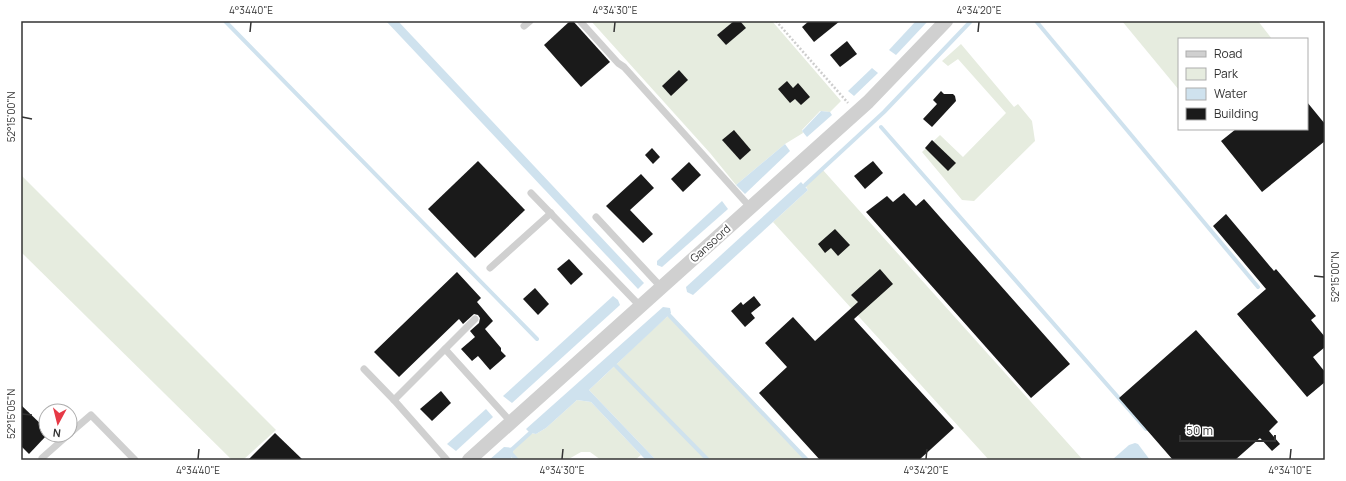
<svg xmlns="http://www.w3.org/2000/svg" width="1346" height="481" viewBox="0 0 1346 481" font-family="Manrope,sans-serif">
	<rect width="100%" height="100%" fill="#fff"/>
	<!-- green -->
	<g fill="#e6ecdf">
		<path d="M591,21H772L841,101L830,112L820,111L802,130L803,133L785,144L736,185L710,153Z"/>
		<path d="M1122,21H1258L1272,39H1179V90Z"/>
		<path d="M961,44L1014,107L1018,104L1032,121L1035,141L974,201L962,200L922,152L940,135L963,157L1006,113L958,59L948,66L942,61Z"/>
		<path d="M822,169L1083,460H989L773,222L808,190L805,185Z"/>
		<path d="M21,175L276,430L243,460H232L21,252Z"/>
		<path d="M669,315L746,393L809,460H656L589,390C616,366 641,339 669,315Z"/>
		<path d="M577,400L591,402L641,455L635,460H601L590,452H581L567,460H511L514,448L530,433L536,434L546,428Z"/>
	</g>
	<!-- water -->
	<g fill="#cfe2ee">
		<path d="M386,21H398L644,283L638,289Z"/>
		<path d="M916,21H928L896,55L889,50Z"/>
		<path d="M872,68L878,73L854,96L848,91Z"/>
		<path d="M821,111L830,112L832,115L807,137L802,131Z"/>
		<path d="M785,144L790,151L745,194L736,185Z"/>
		<path d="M801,182L808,190L693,295L687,292L686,287Z"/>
		<path d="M722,201L728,209L662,267L657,265V261Z"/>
		<path d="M613,296L618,300L620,305L512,403L503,396Z"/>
		<path d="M663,307L670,308L671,313L589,390L656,460H646L641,455L591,402L577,400L546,428L536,434L530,433L526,429Z"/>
		<path d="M486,409L493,417L456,451L447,444Z"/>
		<path d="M1135,443L1138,444L1150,460H1112L1129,445Z"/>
		<path d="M504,447L514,448L511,460H489Z"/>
	</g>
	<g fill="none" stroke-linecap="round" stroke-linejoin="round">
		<!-- stream -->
		<g stroke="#cfe2ee" stroke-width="4">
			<path d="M225,21L537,339"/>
			<path d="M1036,21L1258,287"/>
			<path d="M881,127L1146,429"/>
			<path d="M805,185L884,112L971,21"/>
			<path d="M669,315L807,460"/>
			<path d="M616,366L708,460"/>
			<path d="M509,451L517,460"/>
			<path d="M509,452L530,433"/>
		</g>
	</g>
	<!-- building -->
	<g fill="#1a1a1a">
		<path d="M570,21H573L610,62L581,87L544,45Z"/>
		<path d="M734,21H740L746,28L726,45L717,35Z"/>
		<path d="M809,21H840L814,42L802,27Z"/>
		<path d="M847,41L857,54L840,67L830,55Z"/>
		<path d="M679,70L688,80L671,96L662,86Z"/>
		<path d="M787,81L793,88L798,83L810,97L801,105L795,99L790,103L778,89Z"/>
		<path d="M941,91L944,94H953L955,96L956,101L932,127L923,119L937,104L933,100Z"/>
		<path d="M1307,102L1325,124V141L1262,192L1221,141L1236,129H1307Z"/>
		<path d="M734,130L751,150L740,160L722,140Z"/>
		<path d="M932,140L956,163L948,171L925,148Z"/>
		<path d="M652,148L660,157L653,164L645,155Z"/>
		<path d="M478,161L525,210L475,258L428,209Z"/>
		<path d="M873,161L883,173L865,189L854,176Z"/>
		<path d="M689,162L701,175L683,192L671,179Z"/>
		<path d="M641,174L654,188L630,210L653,234L643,243L606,206Z"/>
		<path d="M904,193L916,206L924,199L1070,364L1031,398L866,212L887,196L893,202Z"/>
		<path d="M1226,214L1274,271L1276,269L1316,316L1311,320L1325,337V347L1313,357L1325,372V382L1307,397L1237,314L1266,289L1213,226Z"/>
		<path d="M835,229L850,245L838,256L831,248L825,253L818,244Z"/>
		<path d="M569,259L583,274L571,285L557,269Z"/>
		<path d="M880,269L893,284L854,319L954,428L919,460H820L759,393L787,367L765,343L793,317L815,341L858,302L851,295Z"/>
		<path d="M457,272L481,298L477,302L493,321L485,329L501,348V351L506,356L490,370L478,356L472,361L461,349L475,337L470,331L479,323L480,318L478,315L474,314L463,324L459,319L399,377L374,352Z"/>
		<path d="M535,288L549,304L538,315L523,299Z"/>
		<path d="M754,296L761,305L751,313L755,318L745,327L731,311L741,302L743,305Z"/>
		<path d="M1196,330L1278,422L1269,431L1280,444L1272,451L1260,438L1235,460H1173L1119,398Z"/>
		<path d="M441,391L451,403L432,421L420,409Z"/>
		<path d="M21,405L46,429V436L29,454L21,446Z"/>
		<path d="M275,433L303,460H248Z"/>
	</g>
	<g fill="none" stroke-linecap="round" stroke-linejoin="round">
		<!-- path -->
		<path stroke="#cdcdcd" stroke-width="2.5" stroke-dasharray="2 2" stroke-linecap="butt" d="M776,21L848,103"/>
		<!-- lane -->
		<g stroke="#d0d0d0" stroke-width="7">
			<path d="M580,21L618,63L624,67L750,207"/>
			<path d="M524,26L530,21"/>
			<path d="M531,193L640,306"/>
			<path d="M596,217L661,287"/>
			<path d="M490,268L551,213"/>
			<path d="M445,349L511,422"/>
			<path d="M364,369L394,400L447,460"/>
			<path d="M394,400L475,319"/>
			<path d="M70,433L91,415L135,460"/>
			<path d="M42,458L68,435"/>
		</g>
		<!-- street -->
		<path stroke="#d0d0d0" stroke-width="14" d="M469,460L868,102L946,21"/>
	</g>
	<!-- ticks -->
	<path fill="none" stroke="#333" stroke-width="1.5" d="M250,32L251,22M614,32L615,22M978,32L979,22M22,117L32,119M1314,276L1324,277M22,414L32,415M198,459L199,449M562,459L563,449M926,459L927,449M1290,459L1291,449"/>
	<g text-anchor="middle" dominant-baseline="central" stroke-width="4" stroke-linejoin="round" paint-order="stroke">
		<!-- street labels -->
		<g font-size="11" fill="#333" stroke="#fff">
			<text transform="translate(710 243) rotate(-42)">Gansoord</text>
		</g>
	</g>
	<!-- border -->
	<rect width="1346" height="481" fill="none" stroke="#ffffff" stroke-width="44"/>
	<!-- legend -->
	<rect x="1178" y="38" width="130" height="92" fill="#ffffff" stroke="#adadad"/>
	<rect x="1186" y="51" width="20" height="6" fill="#d0d0d0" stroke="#adadad"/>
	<text x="1214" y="58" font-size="12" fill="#333333">Road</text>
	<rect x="1186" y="68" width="20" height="12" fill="#e6ecdf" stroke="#adadad"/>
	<text x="1214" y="78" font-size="12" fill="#333333">Park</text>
	<rect x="1186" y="88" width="20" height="12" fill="#cfe2ee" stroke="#adadad"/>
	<text x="1214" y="98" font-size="12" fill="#333333">Water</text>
	<rect x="1186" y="108" width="20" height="12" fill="#1a1a1a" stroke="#adadad"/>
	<text x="1214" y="118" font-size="12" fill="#333333">Building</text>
	<!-- north arrow -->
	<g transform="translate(58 423) rotate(187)"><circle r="19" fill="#ffffff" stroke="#adadad"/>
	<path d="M0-3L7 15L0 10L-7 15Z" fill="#e63946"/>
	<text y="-6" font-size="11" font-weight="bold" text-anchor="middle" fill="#333333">N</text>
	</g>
	<!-- scale -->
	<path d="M1180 435v6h95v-6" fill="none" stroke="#333333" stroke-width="2"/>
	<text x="1186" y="435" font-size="12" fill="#333333" stroke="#ffffff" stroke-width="3" paint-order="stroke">50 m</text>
	<rect x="22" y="22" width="1302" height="437" fill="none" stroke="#333" stroke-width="1.5"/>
	<g font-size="10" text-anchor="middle" fill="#333">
		<text x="251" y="14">4°34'40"E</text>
		<text x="615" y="14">4°34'30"E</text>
		<text x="979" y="14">4°34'20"E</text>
		<text transform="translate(11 117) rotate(-90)" y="4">52°15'00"N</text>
		<text transform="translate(1335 277) rotate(-90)" y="4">52°15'00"N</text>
		<text transform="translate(11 414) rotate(-90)" y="4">52°15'05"N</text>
		<text x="198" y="474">4°34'40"E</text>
		<text x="562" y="474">4°34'30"E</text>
		<text x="926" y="474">4°34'20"E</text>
		<text x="1290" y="474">4°34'10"E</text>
	</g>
</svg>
